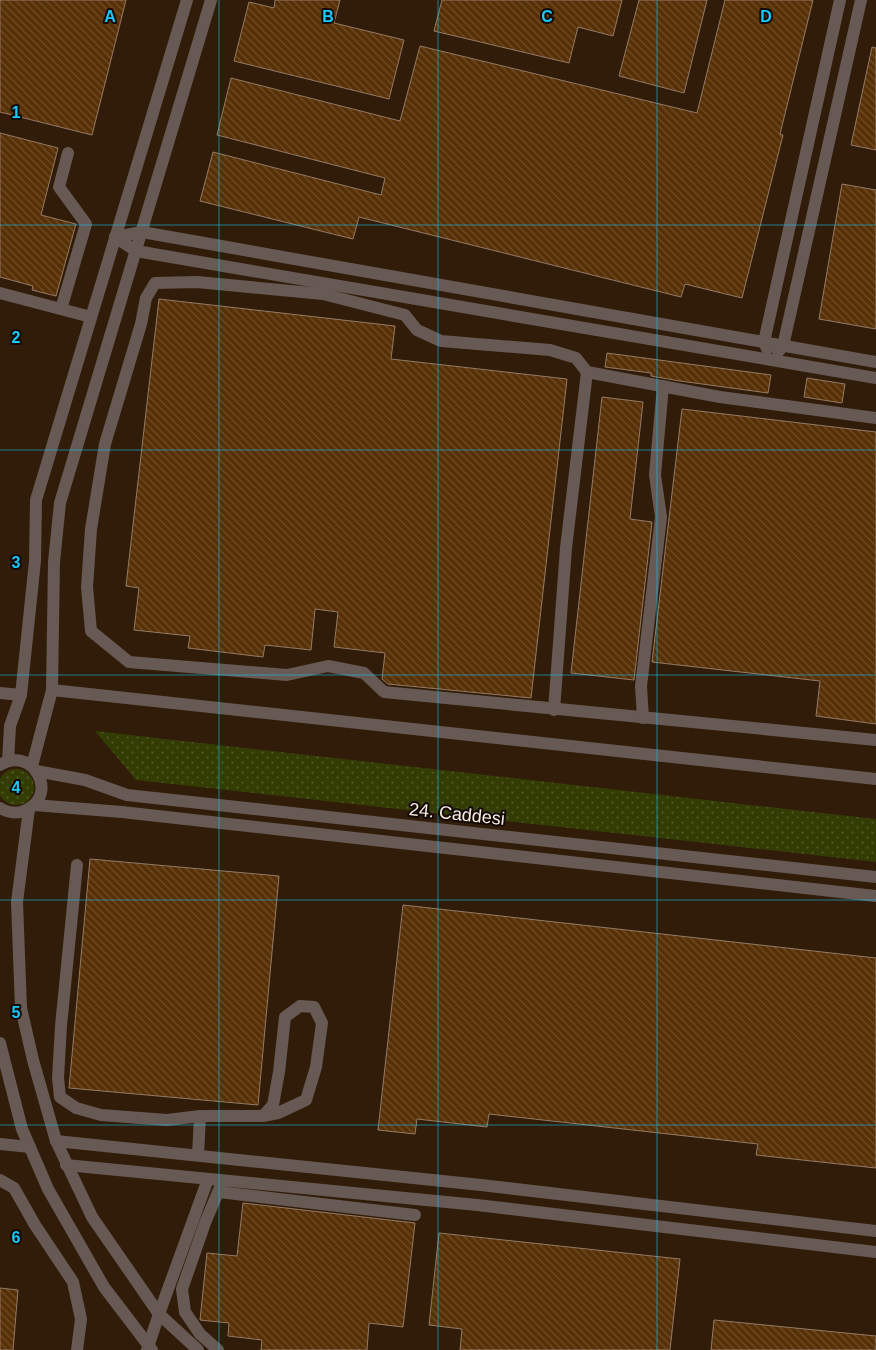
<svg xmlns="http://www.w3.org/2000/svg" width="876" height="1350" viewBox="0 0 876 1350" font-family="Arial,sans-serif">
	<defs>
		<pattern id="grass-dots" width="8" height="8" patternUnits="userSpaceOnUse" patternTransform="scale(1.25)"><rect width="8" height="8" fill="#323c03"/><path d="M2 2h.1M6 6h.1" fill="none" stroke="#515827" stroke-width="1.8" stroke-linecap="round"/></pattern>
		<pattern id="building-back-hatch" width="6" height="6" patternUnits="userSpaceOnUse" patternTransform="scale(1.25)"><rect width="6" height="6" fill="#573006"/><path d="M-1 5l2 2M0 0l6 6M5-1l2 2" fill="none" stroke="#704e2a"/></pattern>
	</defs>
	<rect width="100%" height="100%" fill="#311c0a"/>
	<!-- grass -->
	<g fill="url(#grass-dots)">
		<path d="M95,731L876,819V862L136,780Z"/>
		<circle cx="16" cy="787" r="18"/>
	</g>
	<!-- building -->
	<g fill="url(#building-back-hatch)" stroke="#947a65">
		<path d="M0,0H126L92,135L0,112Z"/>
		<path d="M275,0H340L334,23L404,40L389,99L234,61L249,2L274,8Z"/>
		<path d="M442,0H622L613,36L578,27L569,63L434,31Z"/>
		<path d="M639,0H707L684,93L619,76Z"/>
		<path d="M725,0H813L780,134L783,135L742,298L685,284L681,297L359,217L353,239L200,201L213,152L381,195L385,178L217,135L231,78L400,121L420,46L697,113Z"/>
		<path d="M872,47L876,48V150L851,145Z"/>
		<path d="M0,133L58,148L41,215L76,224L56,296L32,290L33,286L0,277Z"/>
		<path d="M842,184L876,190V329L819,319Z"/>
		<path d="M159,299L395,326L391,359L567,379L531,698L388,684L382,679L385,653L334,647L338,612L315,609L311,650L265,645L263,657L188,648L190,636L134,630L139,588L126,586Z"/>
		<path d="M607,353L771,375L768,393L680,381L651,376V373L605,367Z"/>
		<path d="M807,378L845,384L842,403L804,397Z"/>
		<path d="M602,397L643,402L630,519L652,522L634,680L571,673Z"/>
		<path d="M682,409L876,432V724L816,716L820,681L652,662Z"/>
		<path d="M90,859L279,876L258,1105L69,1088Z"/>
		<path d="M403,905L876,958V1168L756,1155L758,1144L489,1114L487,1127L417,1119L415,1134L378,1130Z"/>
		<path d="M243,1203L415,1223L403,1327L369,1323L367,1350H261L262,1340L228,1336L229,1323L200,1320L207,1253L237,1256Z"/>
		<path d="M439,1233L680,1259L670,1350H460L462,1329L429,1325Z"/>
		<path d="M0,1288L18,1290L13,1350H0Z"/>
		<path d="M714,1320L876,1336V1350H711Z"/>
	</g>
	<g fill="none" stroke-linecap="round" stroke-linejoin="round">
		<!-- minor -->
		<g stroke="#675a54" stroke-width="12">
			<path d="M115,237L136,251L876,378"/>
			<path d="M115,237L142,232L876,362"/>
			<path d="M0,293L91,317"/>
			<path d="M61,309L86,224L59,187L68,153"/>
			<path d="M767,349L764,342L840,0"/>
			<path d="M778,352L783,346L861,0"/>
			<path d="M876,418L720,397L587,372L576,358L550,350L441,341L417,330L405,315L323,294L197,282L155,283L146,298L141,324L105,444L91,529L87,587L91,631L129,662L287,675L328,666L364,673L384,692L876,740"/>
			<path d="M52,690L876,779"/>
			<path d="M0,693L21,695"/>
			<path d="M554,710L566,548L587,372"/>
			<path d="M643,718L641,686L661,517L655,475L663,386"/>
			<path d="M8,761L10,726L21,695L35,561L36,500L187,0"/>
			<path d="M0,765C32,745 60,794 26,810C18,814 8,813 0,808"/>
			<path d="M32,766L52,690L54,562L60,503L211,0"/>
			<path d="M36,771L85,780L127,795L876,877"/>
			<path d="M34,805L122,812L876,896"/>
			<path d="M29,809L17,902L21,1008L33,1060L56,1141L92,1217L159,1314L198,1350"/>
			<path d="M77,865L61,1026L58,1078L60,1097L76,1108L101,1115L167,1120L200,1116H263L273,1105L279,1072L285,1017L300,1006L314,1007L322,1023L316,1067L306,1100L278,1113L263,1116"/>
			<path d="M0,1043L22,1129L48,1189L104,1287L152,1350"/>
			<path d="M56,1141L481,1185L876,1231"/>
			<path d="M0,1144L30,1147"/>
			<path d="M198,1155L200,1116"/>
			<path d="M66,1165L477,1205L876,1252"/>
			<path d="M0,1180L14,1188L35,1225L73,1282L81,1319L77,1350"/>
			<path d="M219,1192L415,1215"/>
			<path d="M147,1350L159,1314L208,1179"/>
			<path d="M218,1350L200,1334L185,1312L182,1289L205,1223L221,1185"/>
		</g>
	</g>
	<!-- grid -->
	<path fill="none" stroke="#14cafb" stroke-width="1" stroke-opacity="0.55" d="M219,0V1350M438,0V1350M657,0V1350M0,225H876M0,450H876M0,675H876M0,900H876M0,1125H876"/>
	<g text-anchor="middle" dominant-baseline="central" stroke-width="4" stroke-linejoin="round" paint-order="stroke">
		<!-- street labels -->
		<g font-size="18" fill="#fcede2" stroke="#120903">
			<text transform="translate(457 814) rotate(6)">24. Caddesi</text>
		</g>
	</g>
	<g font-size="16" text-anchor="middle" font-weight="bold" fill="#14cafb" stroke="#120903" stroke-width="4" stroke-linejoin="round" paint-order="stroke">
		<text x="110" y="22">A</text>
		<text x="328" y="22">B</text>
		<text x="547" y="22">C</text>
		<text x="766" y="22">D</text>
		<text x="16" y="118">1</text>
		<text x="16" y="343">2</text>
		<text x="16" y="568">3</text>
		<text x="16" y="793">4</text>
		<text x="16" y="1018">5</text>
		<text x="16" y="1243">6</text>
	</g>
</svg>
